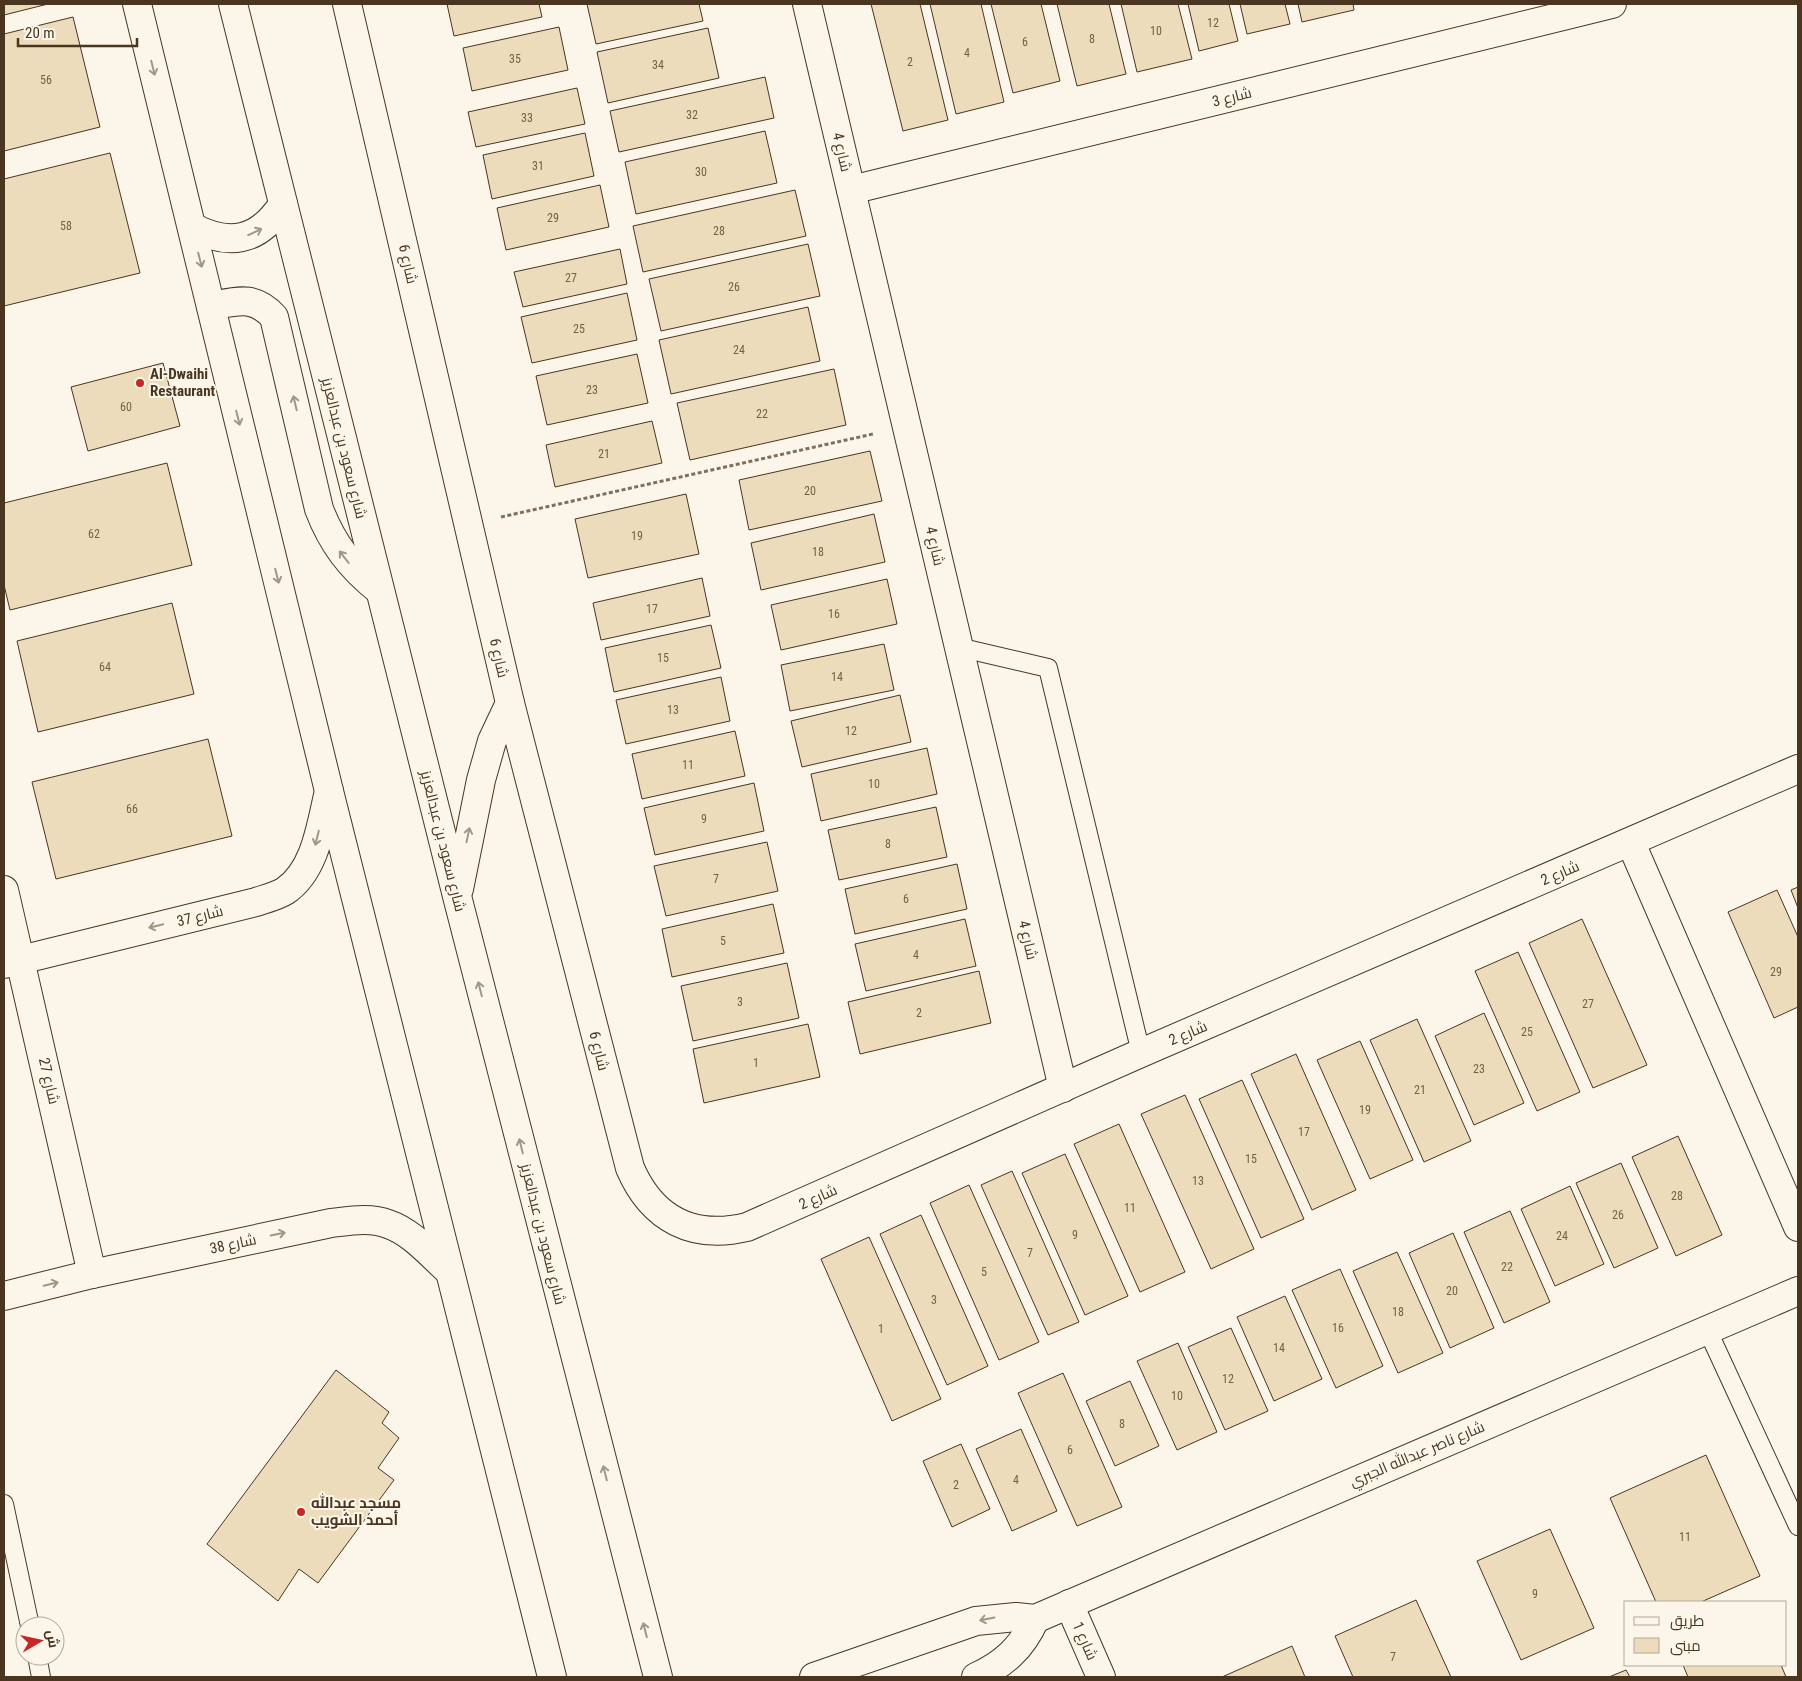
<svg xmlns="http://www.w3.org/2000/svg" width="1802" height="1681" viewBox="0 0 1802 1681" font-family="'Roboto Condensed',Cairo,sans-serif">
	<rect width="100%" height="100%" fill="#fbf6e9"/>
	<!-- building -->
	<g fill="#ecdcbc" stroke="#4a3520">
		<path d="M4,4H48L4,15Z"/>
		<path d="M447,4H539L542,17L454,36Z"/>
		<path d="M587,4H699L703,21L596,44Z"/>
		<path d="M871,4H920L948,120L903,131Z"/>
		<path d="M930,4H981L1004,102L956,114Z"/>
		<path d="M991,4H1041L1060,81L1013,93Z"/>
		<path d="M1057,4H1109L1126,74L1077,86Z"/>
		<path d="M1121,4H1178L1192,59L1137,72Z"/>
		<path d="M1188,4H1229L1238,41L1199,51Z"/>
		<path d="M1240,4H1285L1290,24L1247,34Z"/>
		<path d="M1298,4H1353L1354,10L1302,22Z"/>
		<path d="M73,17L100,127L4,151V34Z"/>
		<path d="M559,27L568,70L472,91L463,48Z"/>
		<path d="M708,28L719,78L608,103L597,52Z"/>
		<path d="M765,77L774,118L619,152L610,111Z"/>
		<path d="M577,88L585,124L476,147L468,112Z"/>
		<path d="M765,131L777,183L636,214L625,162Z"/>
		<path d="M585,133L594,176L492,199L483,155Z"/>
		<path d="M110,153L140,273L4,306V179Z"/>
		<path d="M600,185L609,227L506,250L497,208Z"/>
		<path d="M795,190L806,236L643,272L633,226Z"/>
		<path d="M808,244L820,296L661,331L649,279Z"/>
		<path d="M620,249L627,284L523,307L514,272Z"/>
		<path d="M627,293L637,340L532,363L521,317Z"/>
		<path d="M808,307L820,361L671,394L659,340Z"/>
		<path d="M637,354L648,403L547,425L536,376Z"/>
		<path d="M163,363L180,426L88,451L71,387Z"/>
		<path d="M834,369L846,425L690,460L677,403Z"/>
		<path d="M652,421L662,463L555,487L546,445Z"/>
		<path d="M870,451L882,501L749,530L739,480Z"/>
		<path d="M167,463L192,565L10,610L4,585V503Z"/>
		<path d="M686,494L699,554L588,578L575,519Z"/>
		<path d="M874,514L885,562L761,590L751,543Z"/>
		<path d="M702,578L710,616L601,640L593,603Z"/>
		<path d="M887,579L897,624L781,650L771,605Z"/>
		<path d="M172,603L194,694L38,732L17,641Z"/>
		<path d="M711,625L721,668L614,692L605,648Z"/>
		<path d="M884,644L894,690L790,711L781,665Z"/>
		<path d="M721,677L730,721L626,744L616,700Z"/>
		<path d="M900,695L911,742L802,767L791,721Z"/>
		<path d="M735,731L745,776L642,799L632,754Z"/>
		<path d="M208,739L232,836L56,879L32,782Z"/>
		<path d="M927,748L937,794L821,821L811,774Z"/>
		<path d="M754,783L764,831L655,855L644,808Z"/>
		<path d="M936,807L947,857L839,880L828,830Z"/>
		<path d="M767,842L778,891L666,916L654,866Z"/>
		<path d="M957,864L967,909L855,934L845,889Z"/>
		<path d="M1798,887V908L1791,890Z"/>
		<path d="M1777,890L1798,937V1007L1774,1018L1728,912Z"/>
		<path d="M773,904L784,953L672,977L662,929Z"/>
		<path d="M965,919L976,966L866,991L855,944Z"/>
		<path d="M1582,919L1647,1065L1593,1088L1529,943Z"/>
		<path d="M1518,952L1580,1092L1537,1111L1475,971Z"/>
		<path d="M787,963L799,1018L693,1041L681,986Z"/>
		<path d="M979,971L991,1023L860,1054L848,1002Z"/>
		<path d="M1484,1013L1524,1103L1474,1125L1435,1036Z"/>
		<path d="M1417,1019L1471,1141L1424,1162L1370,1040Z"/>
		<path d="M808,1024L820,1077L704,1103L693,1049Z"/>
		<path d="M1360,1041L1413,1160L1370,1179L1317,1060Z"/>
		<path d="M1296,1054L1356,1190L1312,1210L1251,1074Z"/>
		<path d="M1242,1080L1304,1219L1261,1238L1199,1099Z"/>
		<path d="M1185,1095L1254,1249L1211,1269L1141,1114Z"/>
		<path d="M1119,1124L1185,1272L1140,1292L1074,1144Z"/>
		<path d="M1678,1136L1722,1235L1676,1256L1632,1157Z"/>
		<path d="M1065,1154L1128,1296L1085,1315L1022,1173Z"/>
		<path d="M1621,1163L1658,1248L1614,1268L1576,1183Z"/>
		<path d="M1012,1171L1079,1322L1048,1335L981,1185Z"/>
		<path d="M969,1185L1039,1342L999,1360L930,1203Z"/>
		<path d="M1570,1186L1604,1264L1555,1286L1521,1209Z"/>
		<path d="M1510,1211L1550,1302L1504,1323L1464,1232Z"/>
		<path d="M921,1215L988,1366L947,1385L880,1234Z"/>
		<path d="M1453,1233L1494,1328L1450,1348L1409,1253Z"/>
		<path d="M869,1237L941,1399L892,1421L821,1259Z"/>
		<path d="M1397,1252L1443,1353L1398,1373L1353,1271Z"/>
		<path d="M1340,1269L1383,1366L1336,1388L1292,1290Z"/>
		<path d="M1285,1296L1322,1379L1274,1401L1237,1317Z"/>
		<path d="M1231,1328L1268,1411L1225,1430L1188,1347Z"/>
		<path d="M1178,1343L1217,1432L1177,1450L1137,1361Z"/>
		<path d="M336,1370L389,1412L382,1423L399,1438L378,1468L394,1480L318,1583L299,1569L278,1601L207,1544Z"/>
		<path d="M1063,1373L1122,1507L1077,1526L1018,1393Z"/>
		<path d="M1130,1381L1159,1446L1115,1466L1086,1401Z"/>
		<path d="M1021,1429L1057,1511L1012,1531L976,1449Z"/>
		<path d="M961,1444L990,1509L952,1527L923,1461Z"/>
		<path d="M1706,1455L1760,1576L1701,1602H1656L1610,1498Z"/>
		<path d="M1550,1529L1594,1628L1521,1660L1477,1561Z"/>
		<path d="M1416,1600L1451,1677H1353L1335,1636Z"/>
		<path d="M1292,1646L1305,1677H1222Z"/>
		<path d="M1683,1665H1781L1786,1677H1688Z"/>
		<path d="M1626,1670L1630,1677H1609Z"/>
	</g>
	<g fill="none" stroke-linecap="round" stroke-linejoin="round">
		<defs>
			<g id="service">
				<path d="M958,647L1048,668L1141,1053"/>
				<path d="M1707,1329L1798,1526"/>
				<path d="M4,1504L30,1626"/>
				<path d="M37,1656L41,1677"/>
			</g>
			<g id="minor">
				<path d="M347,4L510,703L630,1168C652,1219 693,1240 747,1227L1141,1053L1798,769"/>
				<path d="M807,4L1063,1088"/>
				<path d="M851,190L1612,4"/>
				<path d="M1631,843L1798,1227"/>
				<path d="M4,890L92,1274"/>
				<path d="M4,964L256,902C265,899 277,896 285,891C316,870 321,824 329,791"/>
				<path d="M4,1296L92,1274L331,1223C349,1221 370,1217 388,1224C412,1232 431,1255 449,1271"/>
				<path d="M1069,1604L1101,1677"/>
			</g>
			<g id="tertiary">
				<path d="M814,1677L976,1621L1016,1617L1035,1619L1798,1291"/>
				<path d="M976,1677C1004,1664 1022,1648 1035,1619"/>
			</g>
			<g id="secondary">
				<path d="M137,4L329,791L552,1677"/>
				<path d="M233,4L458,900L658,1677"/>
				<path d="M192,227C230,247 259,241 283,204"/>
				<path d="M211,306C238,301 254,295 274,317L319,509C332,543 350,567 379,590"/>
				<path d="M459,889L481,780L492,741L510,703"/>
			</g>
		</defs>
		<!-- service casing -->
		<use href="#service" stroke="#4a3520" stroke-width="20"/>
		<!-- minor casing -->
		<use href="#minor" stroke="#4a3520" stroke-width="30"/>
		<!-- tertiary casing -->
		<use href="#tertiary" stroke="#4a3520" stroke-width="30"/>
		<!-- secondary casing -->
		<use href="#secondary" stroke="#4a3520" stroke-width="30"/>
		<!-- path -->
		<path stroke="#7f6f5c" stroke-width="3" stroke-dasharray="4 2.5" stroke-linecap="butt" d="M501,517L873,434"/>
		<!-- service -->
		<use href="#service" stroke="#fbf6e9" stroke-width="18"/>
		<!-- minor -->
		<use href="#minor" stroke="#fbf6e9" stroke-width="28"/>
		<!-- tertiary -->
		<use href="#tertiary" stroke="#fbf6e9" stroke-width="28"/>
		<!-- secondary -->
		<use href="#secondary" stroke="#fbf6e9" stroke-width="28"/>
	</g>
	<!-- one-way arrows -->
	<defs><path id="oneway-shaft" d="M-6 0H5M1.5-3L5.5 0L1.5 3" fill="none" stroke-width="1.6" stroke-linecap="round" stroke-linejoin="round" transform="scale(1.25)"/></defs>
	<g stroke="#a29684">
		<use href="#oneway-shaft" transform="translate(153 68) rotate(76)"/>
		<use href="#oneway-shaft" transform="translate(255 232) rotate(-25)"/>
		<use href="#oneway-shaft" transform="translate(200 260) rotate(76)"/>
		<use href="#oneway-shaft" transform="translate(295 403) rotate(-103)"/>
		<use href="#oneway-shaft" transform="translate(238 418) rotate(76)"/>
		<use href="#oneway-shaft" transform="translate(344 557) rotate(-128)"/>
		<use href="#oneway-shaft" transform="translate(277 576) rotate(76)"/>
		<use href="#oneway-shaft" transform="translate(468 835) rotate(-78)"/>
		<use href="#oneway-shaft" transform="translate(317 838) rotate(104)"/>
		<use href="#oneway-shaft" transform="translate(156 926) rotate(166)"/>
		<use href="#oneway-shaft" transform="translate(480 989) rotate(-104)"/>
		<use href="#oneway-shaft" transform="translate(521 1146) rotate(-104)"/>
		<use href="#oneway-shaft" transform="translate(278 1234) rotate(-12)"/>
		<use href="#oneway-shaft" transform="translate(51 1284) rotate(-14)"/>
		<use href="#oneway-shaft" transform="translate(605 1473) rotate(-104)"/>
		<use href="#oneway-shaft" transform="translate(987 1619) rotate(169)"/>
		<use href="#oneway-shaft" transform="translate(645 1630) rotate(-104)"/>
	</g>
	<!-- markers -->
	<g fill="#c62828" stroke="#fbf6e9" stroke-width="2">
		<circle cx="140" cy="383" r="5"/>
		<circle cx="301" cy="1512" r="5"/>
	</g>
	<g text-anchor="middle" dominant-baseline="central" stroke-width="4" stroke-linejoin="round" paint-order="stroke">
		<!-- number labels -->
		<g font-size="12" fill="#725f47">
			<text x="1213" y="23">12</text>
			<text x="1156" y="31">10</text>
			<text x="1092" y="39">8</text>
			<text x="1025" y="42">6</text>
			<text x="967" y="53">4</text>
			<text x="515" y="59">35</text>
			<text x="910" y="62">2</text>
			<text x="658" y="65">34</text>
			<text x="46" y="80">56</text>
			<text x="692" y="115">32</text>
			<text x="527" y="118">33</text>
			<text x="538" y="166">31</text>
			<text x="701" y="172">30</text>
			<text x="553" y="218">29</text>
			<text x="66" y="226">58</text>
			<text x="719" y="231">28</text>
			<text x="571" y="278">27</text>
			<text x="734" y="287">26</text>
			<text x="579" y="329">25</text>
			<text x="739" y="350">24</text>
			<text x="592" y="390">23</text>
			<text x="126" y="407">60</text>
			<text x="762" y="414">22</text>
			<text x="604" y="454">21</text>
			<text x="810" y="491">20</text>
			<text x="94" y="534">62</text>
			<text x="637" y="536">19</text>
			<text x="818" y="552">18</text>
			<text x="652" y="609">17</text>
			<text x="834" y="614">16</text>
			<text x="663" y="658">15</text>
			<text x="105" y="667">64</text>
			<text x="837" y="677">14</text>
			<text x="673" y="710">13</text>
			<text x="851" y="731">12</text>
			<text x="688" y="765">11</text>
			<text x="874" y="784">10</text>
			<text x="132" y="809">66</text>
			<text x="704" y="819">9</text>
			<text x="888" y="844">8</text>
			<text x="716" y="879">7</text>
			<text x="906" y="899">6</text>
			<text x="723" y="941">5</text>
			<text x="916" y="955">4</text>
			<text x="1776" y="972">29</text>
			<text x="740" y="1002">3</text>
			<text x="1588" y="1004">27</text>
			<text x="919" y="1013">2</text>
			<text x="1527" y="1032">25</text>
			<text x="756" y="1063">1</text>
			<text x="1479" y="1069">23</text>
			<text x="1420" y="1090">21</text>
			<text x="1365" y="1110">19</text>
			<text x="1304" y="1132">17</text>
			<text x="1251" y="1159">15</text>
			<text x="1198" y="1181">13</text>
			<text x="1677" y="1196">28</text>
			<text x="1130" y="1208">11</text>
			<text x="1618" y="1215">26</text>
			<text x="1075" y="1235">9</text>
			<text x="1562" y="1236">24</text>
			<text x="1030" y="1253">7</text>
			<text x="1507" y="1267">22</text>
			<text x="984" y="1272">5</text>
			<text x="1452" y="1291">20</text>
			<text x="934" y="1300">3</text>
			<text x="1398" y="1312">18</text>
			<text x="1338" y="1328">16</text>
			<text x="881" y="1329">1</text>
			<text x="1279" y="1348">14</text>
			<text x="1228" y="1379">12</text>
			<text x="1177" y="1396">10</text>
			<text x="1122" y="1424">8</text>
			<text x="1070" y="1450">6</text>
			<text x="1016" y="1480">4</text>
			<text x="956" y="1485">2</text>
			<text x="1685" y="1537">11</text>
			<text x="1535" y="1594">9</text>
			<text x="1393" y="1657">7</text>
		</g>
		<!-- street labels -->
		<g font-size="15" fill="#4a3520" stroke="#fbf6e9">
			<text transform="translate(1232 97) rotate(-14)">شارع 3</text>
			<text transform="translate(842 152) rotate(77)">شارع 4</text>
			<text transform="translate(408 264) rotate(77)">شارع 6</text>
			<text transform="translate(344 448) rotate(76)">شارع سعود بن عبدالعزيز</text>
			<text transform="translate(935 546) rotate(77)">شارع 4</text>
			<text transform="translate(499 658) rotate(77)">شارع 6</text>
			<text transform="translate(443 841) rotate(76)">شارع سعود بن عبدالعزيز</text>
			<text transform="translate(1560 873) rotate(-23)">شارع 2</text>
			<text transform="translate(200 916) rotate(-14)">شارع 37</text>
			<text transform="translate(1028 940) rotate(77)">شارع 4</text>
			<text transform="translate(1188 1033) rotate(-23)">شارع 2</text>
			<text transform="translate(599 1051) rotate(76)">شارع 6</text>
			<text transform="translate(49 1081) rotate(77)">شارع 27</text>
			<text transform="translate(818 1197) rotate(-24)">شارع 2</text>
			<text transform="translate(543 1234) rotate(76)">شارع سعود بن عبدالعزيز</text>
			<text transform="translate(233 1244) rotate(-12)">شارع 38</text>
			<text transform="translate(1417 1454) rotate(-23)">شارع ناصر عبدالله الجبري</text>
			<text transform="translate(1085 1641) rotate(66)">شارع 1</text>
		</g>
		<!-- poi labels -->
		<g font-size="15" font-weight="bold" fill="#4a3520" stroke="#fbf6e9" text-anchor="start">
			<text x="150" y="374">Al-Dwaihi<tspan x="150" dy="17">Restaurant</tspan></text>
			<text x="311" y="1503">مسجد عبدالله<tspan x="311" dy="17">أحمد الشويب</tspan></text>
		</g>
	</g>
	<!-- border -->
	<rect width="1802" height="1681" fill="none" stroke="#4a3520" stroke-width="10"/>
	<!-- legend -->
	<rect x="1624" y="1601" width="162" height="65" fill="#fbf6e9" stroke="#b4a999"/>
	<rect x="1634" y="1617" width="25" height="8" fill="#fbf6e9" stroke="#b4a999"/>
	<text x="1670" y="1626" font-size="15" fill="#4a3520">طريق</text>
	<rect x="1634" y="1638" width="25" height="15" fill="#ecdcbc" stroke="#b4a999"/>
	<text x="1670" y="1651" font-size="15" fill="#4a3520">مبنى</text>
	<!-- north arrow -->
	<g transform="translate(40 1641) rotate(81)"><circle r="24" fill="#fbf6e9" stroke="#b4a999"/>
	<path d="M0-4L9 19L0 12L-9 19Z" fill="#c62828"/>
	<text y="-8" font-size="14" font-weight="bold" text-anchor="middle" fill="#4a3520">ش</text>
	</g>
	<!-- scale -->
	<path d="M18 38v8h119v-8" fill="none" stroke="#4a3520" stroke-width="2.5"/>
	<text x="25" y="38" font-size="15" fill="#4a3520" stroke="#fbf6e9" stroke-width="4" paint-order="stroke">20 m</text>
</svg>
